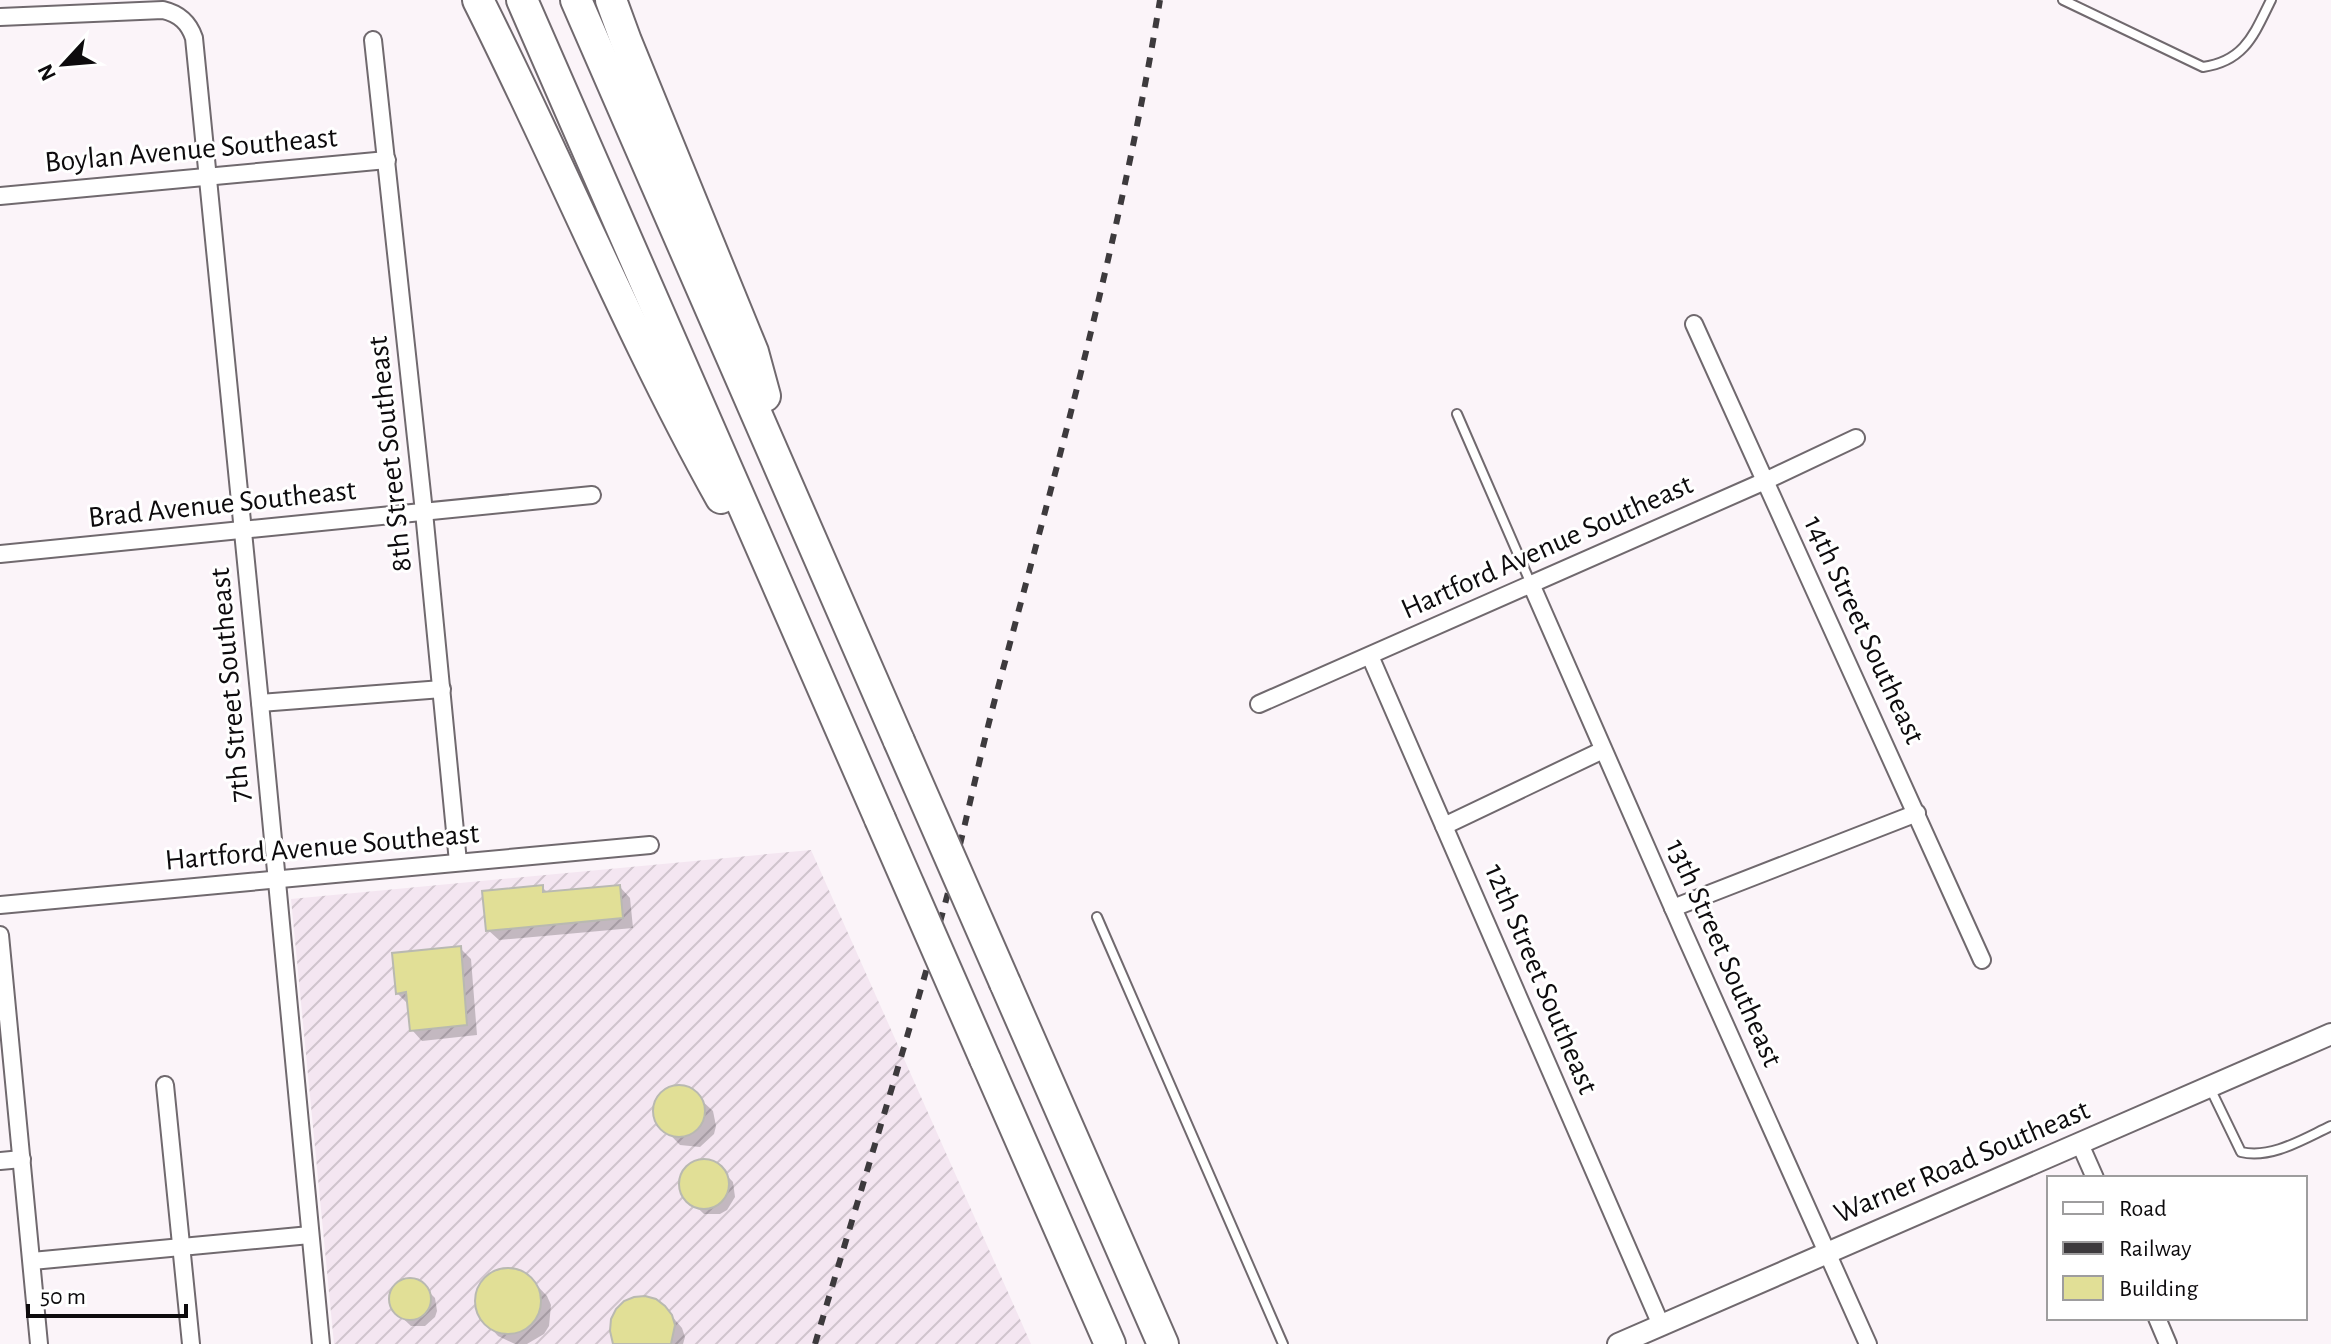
<svg xmlns="http://www.w3.org/2000/svg" width="2331" height="1344" viewBox="0 0 2331 1344" font-family="'Alegreya Sans',sans-serif">
	<defs>
		<pattern id="industrial-furrows" width="10" height="10" patternUnits="userSpaceOnUse" patternTransform="scale(2)"><rect width="10" height="10" fill="#f4e6f1"/><path d="M-1 1l2-2M0 10L10 0M9 11l2-2" fill="none" stroke="#d0c4cd"/></pattern>
	</defs>
	<rect width="100%" height="100%" fill="#fbf4f9"/>
	<!-- industrial -->
	<path fill="url(#industrial-furrows)" d="M811,850L1031,1344H334L291,899Z"/>
	<!-- shadow -->
	<g fill="#0003">
		<path d="M542,887L548,893L620,887L630,898L633,928L499,940L488,930Z"/>
		<path d="M460,948L471,959L477,1035L422,1041L412,1030L409,1005L397,993Z"/>
		<path d="M680,1087L688,1088L713,1111L716,1126L714,1134L700,1147L680,1145L658,1122L655,1114L656,1106L664,1092Z"/>
		<path d="M697,1161L715,1163L733,1182L735,1197L727,1210L720,1214H704L684,1195L681,1181L684,1174Z"/>
		<path d="M508,1269L518,1271L528,1276L547,1296L551,1305L549,1326L544,1334L527,1344H515L498,1336L480,1316L477,1306V1295L481,1285L488,1277L497,1271Z"/>
		<path d="M412,1280L418,1281L435,1298L437,1311L435,1317L425,1326H411L393,1309L390,1298L395,1286L400,1282Z"/>
		<path d="M664,1307L682,1328L685,1337L683,1344H617Z"/>
	</g>
	<!-- building -->
	<g fill="#e1df96" stroke="#b9b9b1" stroke-width="2">
		<path d="M543,885V892L620,885L623,918L486,931L482,891Z"/>
		<path d="M461,946L467,1025L410,1031L406,992L396,994L392,953Z"/>
		<circle cx="679" cy="1111" r="26"/>
		<circle cx="704" cy="1184" r="25"/>
		<circle cx="508" cy="1301" r="33"/>
		<circle cx="410" cy="1299" r="21"/>
		<path d="M645,1296L656,1299L665,1306L672,1315L675,1325L671,1344H613L610,1331L611,1319L616,1309L624,1301L634,1297Z"/>
	</g>
	<g fill="none" stroke-linecap="round" stroke-linejoin="round">
		<defs>
			<g id="service">
				<path d="M2063,0L2203,67C2245,61 2254,34 2271,0"/>
				<path d="M1457,414L1531,584"/>
				<path d="M1097,917L1283,1344"/>
				<path d="M2210,1088L2241,1152C2272,1159 2303,1139 2331,1126"/>
			</g>
			<g id="minor">
				<path d="M0,17L163,10C180,14 189,23 194,38L260,703L321,1344"/>
				<path d="M373,40L424,512L458,862"/>
				<path d="M0,196L387,160"/>
				<path d="M1694,324L1982,960"/>
				<path d="M0,554L592,495"/>
				<path d="M1531,584L1684,933L1868,1344"/>
				<path d="M1370,656L1661,1325"/>
				<path d="M260,703L442,689"/>
				<path d="M1259,704L1765,481L1856,438"/>
				<path d="M1444,826L1603,750"/>
				<path d="M0,905L650,845"/>
				<path d="M1673,908L1917,813"/>
				<path d="M0,935L39,1344"/>
				<path d="M165,1085L191,1344"/>
				<path d="M2080,1144L2095,1178"/>
				<path d="M0,1161L22,1159"/>
				<path d="M32,1261L310,1235"/>
				<path d="M2157,1318L2168,1344"/>
			</g>
			<path id="tertiary" d="M1618,1344L2331,1034"/>
			<g id="motorway">
				<path d="M478,0C561,165 631,337 721,498"/>
				<path d="M522,0L880,819"/>
				<path d="M576,0L899,741"/>
				<path d="M611,0L626,41L753,352L765,396"/>
				<path d="M1005,983L1163,1344"/>
				<path d="M985,1059L1110,1344"/>
			</g>
		</defs>
		<!-- service casing -->
		<use href="#service" stroke="#70696e" stroke-width="12"/>
		<!-- minor casing -->
		<use href="#minor" stroke="#70696e" stroke-width="20"/>
		<!-- tertiary casing -->
		<use href="#tertiary" stroke="#70696e" stroke-width="24"/>
		<!-- motorway casing -->
		<use href="#motorway" stroke="#70696e" stroke-width="34"/>
		<!-- service -->
		<use href="#service" stroke="#fff" stroke-width="8"/>
		<!-- minor -->
		<use href="#minor" stroke="#fff" stroke-width="16"/>
		<!-- tertiary -->
		<use href="#tertiary" stroke="#fff" stroke-width="20"/>
		<!-- motorway -->
		<use href="#motorway" stroke="#fff" stroke-width="30"/>
		<!-- rail -->
		<path stroke="#3d3a3d" stroke-width="6" stroke-dasharray="10 10" stroke-linecap="butt" d="M815,1344C856,1206 899,1068 938,929C960,853 975,775 995,699C1057,467 1121,237 1160,0"/>
		<defs>
			<g id="motorway-bridge">
				<path d="M899,741L1005,983"/>
				<path d="M880,819L985,1059"/>
			</g>
		</defs>
		<!-- motorway-bridge casing -->
		<use href="#motorway-bridge" stroke="#70696e" stroke-width="34" stroke-linecap="butt"/>
		<!-- motorway-bridge -->
		<use href="#motorway-bridge" stroke="#fff" stroke-width="30"/>
	</g>
	<g text-anchor="middle" dominant-baseline="central" stroke-width="6" stroke-linejoin="round" paint-order="stroke">
		<!-- street labels -->
		<g font-size="30" fill="#0d0b0d" stroke="#fff">
			<text transform="translate(191 150) rotate(-5)">Boylan Avenue Southeast</text>
			<text transform="translate(390 454) rotate(-96)">8th Street Southeast</text>
			<text transform="translate(222 504) rotate(-6)">Brad Avenue Southeast</text>
			<text transform="translate(1547 547) rotate(-24)">Hartford Avenue Southeast</text>
			<text transform="translate(1864 630) rotate(65)">14th Street Southeast</text>
			<text transform="translate(230 685) rotate(-95)">7th Street Southeast</text>
			<text transform="translate(322 847) rotate(-5)">Hartford Avenue Southeast</text>
			<text transform="translate(1724 953) rotate(66)">13th Street Southeast</text>
			<text transform="translate(1541 979) rotate(67)">12th Street Southeast</text>
			<text transform="translate(1962 1162) rotate(-23)">Warner Road Southeast</text>
		</g>
	</g>
	<!-- legend -->
	<rect x="2047" y="1176" width="260" height="144" fill="#ffffff" stroke="#9e9d9e" stroke-width="2"/>
	<rect x="2063" y="1202" width="40" height="12" fill="#ffffff" stroke="#9e9d9e" stroke-width="2"/>
	<text x="2119" y="1216" font-size="24" fill="#0d0b0d">Road</text>
	<rect x="2063" y="1242" width="40" height="12" fill="#3d3a3d" stroke="#9e9d9e" stroke-width="2"/>
	<text x="2119" y="1256" font-size="24" fill="#0d0b0d">Railway</text>
	<rect x="2063" y="1276" width="40" height="24" fill="#e1df96" stroke="#9e9d9e" stroke-width="2"/>
	<text x="2119" y="1296" font-size="24" fill="#0d0b0d">Building</text>
	<!-- north arrow -->
	<g transform="translate(64 64) rotate(244)" stroke="#ffffff" stroke-width="6" paint-order="stroke">
	<path d="M0-6L14 30L0 20L-14 30Z" fill="#0d0b0d"/>
	<text y="-12" font-size="22" font-weight="bold" text-anchor="middle" fill="#0d0b0d">N</text>
	</g>
	<!-- scale -->
	<path d="M28 1304v12h158v-12" fill="none" stroke="#0d0b0d" stroke-width="4"/>
	<text x="40" y="1304" font-size="24" fill="#0d0b0d" stroke="#ffffff" stroke-width="6" paint-order="stroke">50 m</text>
</svg>
